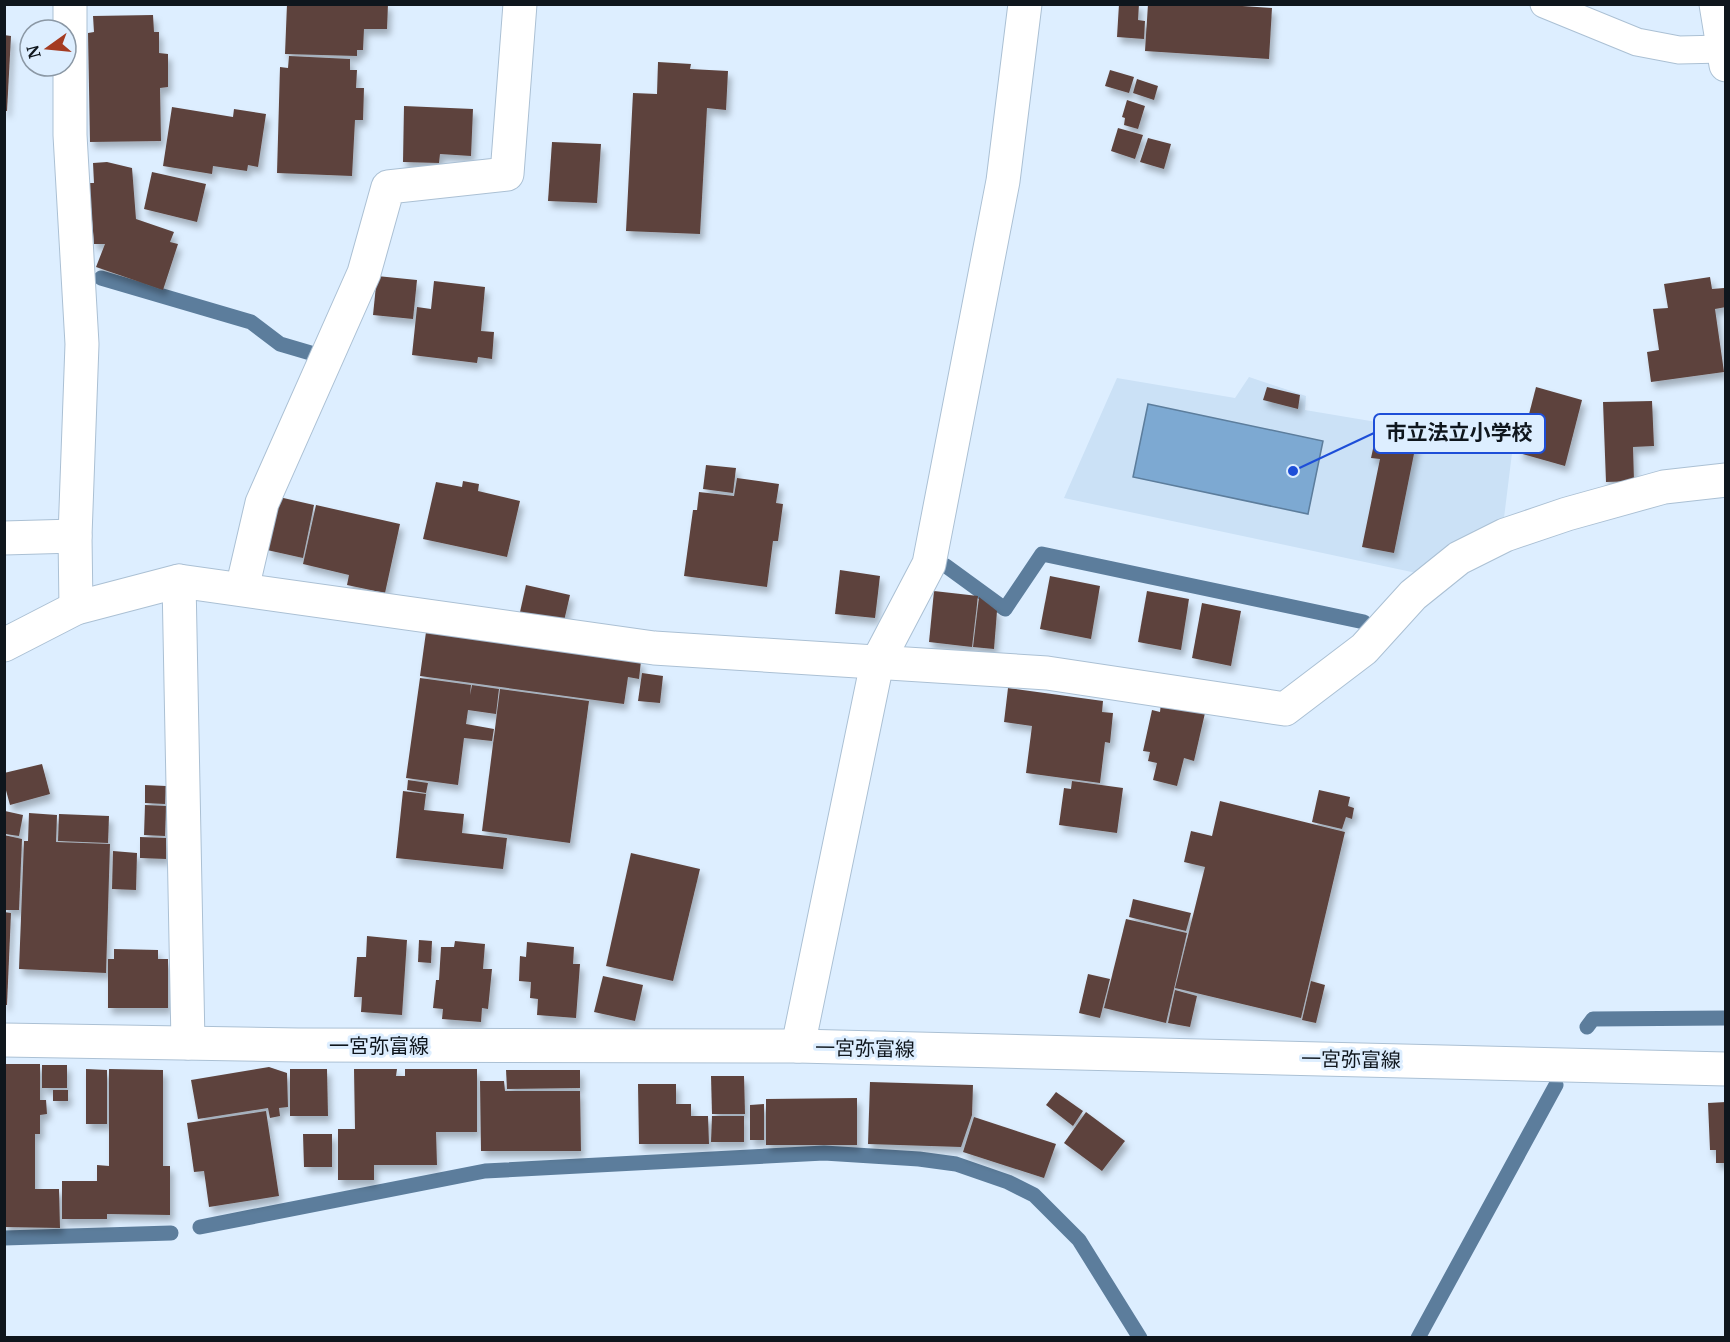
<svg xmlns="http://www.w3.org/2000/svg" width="1730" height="1342" viewBox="0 0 1730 1342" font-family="Merriweather,'Noto Sans JP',serif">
	<defs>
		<filter id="shadow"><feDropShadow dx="3.5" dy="6" stdDeviation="3" flood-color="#0004"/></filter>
	</defs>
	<rect width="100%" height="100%" fill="#def"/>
	<!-- built -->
	<path fill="#cbe1f6" d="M1249,377L1306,396L1305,410L1513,445L1503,526L1421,574L1064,498L1117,378L1235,398Z"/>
	<!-- water -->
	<path fill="#7da9d2" stroke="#5c7d9c" stroke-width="1.5" d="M1148,404L1323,441L1308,514L1133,477Z"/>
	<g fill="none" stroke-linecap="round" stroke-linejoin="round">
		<!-- stream -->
		<g stroke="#5c7d9c" stroke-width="15">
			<path d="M101,278L251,322L280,344L314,354"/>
			<path d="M946,566L1005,609L1042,554L1364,622"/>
			<path d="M1587,1027L1593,1019L1726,1018"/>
			<path d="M200,1227L485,1171L824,1153L919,1159L956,1164L1008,1182L1034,1195L1079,1240L1140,1338"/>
			<path d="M4,1238L171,1233"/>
			<path d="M1418,1338L1556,1085"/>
		</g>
	</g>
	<!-- building -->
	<g fill="#5d433d" filter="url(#shadow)">
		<path d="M287,4H388L387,29H364L363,50H357V56L285,54Z"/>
		<path d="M1119,4H1139L1138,20L1145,21L1144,39L1117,37Z"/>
		<path d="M1148,4H1213L1272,8L1269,59L1145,51Z"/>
		<path d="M153,15L154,32H159V53L168,54V87L160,88L161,141L90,142L88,33L94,32L93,16Z"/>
		<path d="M4,35L11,36L7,111H4Z"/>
		<path d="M289,56L350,59V70H357L356,88H364L363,120H355L352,176L277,173L280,67L288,68Z"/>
		<path d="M658,62L691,64L690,69L728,71L726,110L707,108L700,234L626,231L633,93L657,94Z"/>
		<path d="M1110,70L1134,77L1129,93L1105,86Z"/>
		<path d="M1137,79L1158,86L1154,100L1133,93Z"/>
		<path d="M1127,100L1145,106L1138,129L1124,125L1125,118L1122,117Z"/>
		<path d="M404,106L473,109L471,156L440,154L439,163L403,162Z"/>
		<path d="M172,107L233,117L234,109L266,114L258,167L248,165L247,171L213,166L212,174L163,166Z"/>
		<path d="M1118,128L1143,135L1135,159L1111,151Z"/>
		<path d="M1148,138L1171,144L1164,169L1140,162Z"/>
		<path d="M552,142L601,144L597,203L548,201Z"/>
		<path d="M107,162L132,168L136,219L174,232L170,242L178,244L163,290L96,267L105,244H94L89,183H94L93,163Z"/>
		<path d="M152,172L206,184L197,222L144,209Z"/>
		<path d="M377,276L417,280L413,319L373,315Z"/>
		<path d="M1710,277L1712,289L1724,288L1726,307L1715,309L1724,372L1651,382L1647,352L1659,350L1653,309L1668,308L1664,284Z"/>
		<path d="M434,281L485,287L481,331L494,332L492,359L478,357L477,363L412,355L417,307L431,309Z"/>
		<path d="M1267,387L1300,395L1298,409L1263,400Z"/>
		<path d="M1536,387L1582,400L1565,466L1519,453Z"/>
		<path d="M1652,401L1654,446L1633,447L1634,481L1606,482L1603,402Z"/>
		<path d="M1378,426L1418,434L1394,553L1362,547L1380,459L1371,458Z"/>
		<path d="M706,465L736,468L733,493L703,489Z"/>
		<path d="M737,478L779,484L776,503L783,504L778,541H773L767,587L684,576L693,510H697L699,492L734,496Z"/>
		<path d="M463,481L479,484L478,491L520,501L507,557L423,539L436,482L462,487Z"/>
		<path d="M279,497L314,505L303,558L267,550Z"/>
		<path d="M316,505L400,524L385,593L347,585L349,575L303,564Z"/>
		<path d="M840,570L880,576L875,618L835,614Z"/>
		<path d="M1050,576L1100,586L1091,639L1040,629Z"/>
		<path d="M526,585L570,595L564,621L520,612Z"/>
		<path d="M934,591L978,596L972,647L929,642Z"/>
		<path d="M1147,591L1189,599L1181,650L1138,642Z"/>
		<path d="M979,597L997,611L994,649L973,647Z"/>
		<path d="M1202,603L1241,611L1231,666L1192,658Z"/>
		<path d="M426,632L641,661L639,679L628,677L624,704L420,676Z"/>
		<path d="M642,673L663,676L660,703L638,701Z"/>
		<path d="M420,678L471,685L470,695L472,685L499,689L496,714L468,710L466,724L494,729L492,741L464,738L458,785L406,778Z"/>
		<path d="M1008,688L1103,701L1102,712L1113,713L1110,743L1105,742L1100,783L1026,773L1032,726L1004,722Z"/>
		<path d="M500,689L589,701L570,843L482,831Z"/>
		<path d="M1161,703L1205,713L1194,761L1184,758L1177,786L1153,780L1157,763L1148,761L1150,752L1143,751L1152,710L1160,712Z"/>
		<path d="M42,764L50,794L10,805L4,783V773Z"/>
		<path d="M408,780L428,783L426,793L407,790Z"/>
		<path d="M1072,781L1123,788L1117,833L1059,825L1064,788L1071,789Z"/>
		<path d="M145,785L166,786L165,804L145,803Z"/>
		<path d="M1319,790L1350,797L1348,806L1354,808L1352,819L1346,817L1342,829L1312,822Z"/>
		<path d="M403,791L426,794L424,810L464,814L462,833L507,838L503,869L396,858Z"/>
		<path d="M1220,801L1345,832L1301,1018L1175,988L1205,867L1184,862L1191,831L1212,836Z"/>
		<path d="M145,805L166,806L165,836L144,835Z"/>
		<path d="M5,811L23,815L19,836L5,834Z"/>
		<path d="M29,813L57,815L56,842L110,844L106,973L19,969L24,841H28Z"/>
		<path d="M59,814L109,816L108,843L58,841Z"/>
		<path d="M4,835L22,839L19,910H4Z"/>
		<path d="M140,837L166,838V859L140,858Z"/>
		<path d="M113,851L137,853L136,890L112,889Z"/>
		<path d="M631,853L700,869L673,981L606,966Z"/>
		<path d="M1133,899L1191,913L1186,931L1129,917Z"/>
		<path d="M4,912L11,913L7,1005H4Z"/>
		<path d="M1126,919L1187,933L1166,1023L1104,1008Z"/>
		<path d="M367,936L407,940L402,1015L361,1012L362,997H354L357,957H366Z"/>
		<path d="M419,940L432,941L431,963L418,962Z"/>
		<path d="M455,941L485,944L483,969H492L488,1009L482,1008L481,1022L442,1019L443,1009L433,1008L436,980H439L441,947H454Z"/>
		<path d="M527,942L574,947L573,964H580L576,1018L537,1015L538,999L530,998L531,982L519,981L520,956L526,957Z"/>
		<path d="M114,949L158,950V959H168V1008H108V959H114Z"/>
		<path d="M1088,974L1110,979L1100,1018L1079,1013Z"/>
		<path d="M603,976L643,985L635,1021L594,1012Z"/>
		<path d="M1311,981L1325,985L1316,1023L1302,1020Z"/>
		<path d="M1175,990L1197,996L1190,1027L1168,1023Z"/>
		<path d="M4,1064H40V1100H46L47,1114L40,1115V1134H35V1189H59L60,1228L4,1227Z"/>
		<rect x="42" y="1065" width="25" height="23"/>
		<path d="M269,1067L287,1073L288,1107L279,1108L280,1116L270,1118L268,1108L198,1119L191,1080Z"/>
		<path d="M86,1069L107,1070V1124H86Z"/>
		<path d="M109,1069L163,1070V1166H170V1215L107,1214V1219H62V1181H97V1165L109,1166Z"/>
		<path d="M290,1069H327L328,1116H290Z"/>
		<path d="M354,1069H397L396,1076H405V1069H477V1132H436L437,1165H374V1180H338V1129H355Z"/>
		<path d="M506,1070H580V1088L507,1089Z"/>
		<path d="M711,1076H744L745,1114H712Z"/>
		<path d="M480,1081H504L505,1091H580L581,1151H481Z"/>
		<path d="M870,1082L973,1085L972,1115L961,1147L868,1144Z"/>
		<path d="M638,1084H676V1104H691V1116H708L709,1144H639Z"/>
		<rect x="53" y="1090" width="15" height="11"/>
		<path d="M1056,1092L1083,1111L1073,1126L1046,1105Z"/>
		<path d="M857,1098V1145H766V1099Z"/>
		<path d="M1726,1102V1163H1716V1150H1710L1708,1103Z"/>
		<path d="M764,1104V1140H750V1105Z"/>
		<path d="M266,1111L279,1196L209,1207L204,1171L194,1172L187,1123Z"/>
		<path d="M1086,1112L1125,1141L1102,1171L1064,1143Z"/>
		<path d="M712,1116H744V1142H711Z"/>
		<path d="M974,1117L1056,1144L1044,1178L963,1152Z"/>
		<path d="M303,1134H332V1167H304Z"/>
	</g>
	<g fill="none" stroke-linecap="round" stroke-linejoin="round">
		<defs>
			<path id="service" d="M1544,4L1637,42L1679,50L1723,49"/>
			<g id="minor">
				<path d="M70,4V135L82,344L75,536L76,608"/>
				<path d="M1716,4L1726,65"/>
				<path d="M4,538L75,536"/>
				<path d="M179,581L188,1043"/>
				<path d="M242,589L262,503L364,273L388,187L507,174L520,4"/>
				<path d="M4,645L76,608L179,581L654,648L1047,673L1285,709L1364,649L1413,595L1459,558L1505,535L1567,514L1664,487L1726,480"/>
				<path d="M798,1046L877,663L929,564L1003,181L1025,4"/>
			</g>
			<path id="secondary" d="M4,1040L298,1045L798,1046L1726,1069"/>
		</defs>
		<!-- service casing -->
		<use href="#service" stroke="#abc0d4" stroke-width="29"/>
		<!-- minor casing -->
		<use href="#minor" stroke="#abc0d4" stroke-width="35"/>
		<!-- secondary casing -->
		<use href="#secondary" stroke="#abc0d4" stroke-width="35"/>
		<!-- service -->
		<use href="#service" stroke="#fff" stroke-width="27"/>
		<!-- minor -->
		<use href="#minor" stroke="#fff" stroke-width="33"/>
		<!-- secondary -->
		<use href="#secondary" stroke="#fff" stroke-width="33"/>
	</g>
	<g text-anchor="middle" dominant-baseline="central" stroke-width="6" stroke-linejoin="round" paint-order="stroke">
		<!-- street labels -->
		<g font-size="20" fill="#0f161d" stroke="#def">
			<text x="379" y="1045">一宮弥富線</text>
			<text transform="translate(865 1048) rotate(1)">一宮弥富線</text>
			<text transform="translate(1351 1059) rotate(1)">一宮弥富線</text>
		</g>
	</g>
	<!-- callouts -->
	<path fill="none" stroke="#1d4ed8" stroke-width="2" d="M1293 471L1374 433"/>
	<circle fill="#1d4ed8" stroke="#def" stroke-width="2" cx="1293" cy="471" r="6"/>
	<rect fill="#def" stroke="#1d4ed8" stroke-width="2" x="1374" y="414" width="171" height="39" rx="6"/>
	<g font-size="21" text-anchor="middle" font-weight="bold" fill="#0f161d">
		<text x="1459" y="440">市立法立小学校</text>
	</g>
	<!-- border -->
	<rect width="1730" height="1342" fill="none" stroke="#0f161d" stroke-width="12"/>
	<!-- north arrow -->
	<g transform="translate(48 48) rotate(255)"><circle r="28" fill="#ddeeff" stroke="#8b98a5" stroke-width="1.5"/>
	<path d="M0-4.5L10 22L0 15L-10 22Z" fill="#a43b22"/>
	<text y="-9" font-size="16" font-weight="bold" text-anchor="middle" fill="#0f161d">N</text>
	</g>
</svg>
